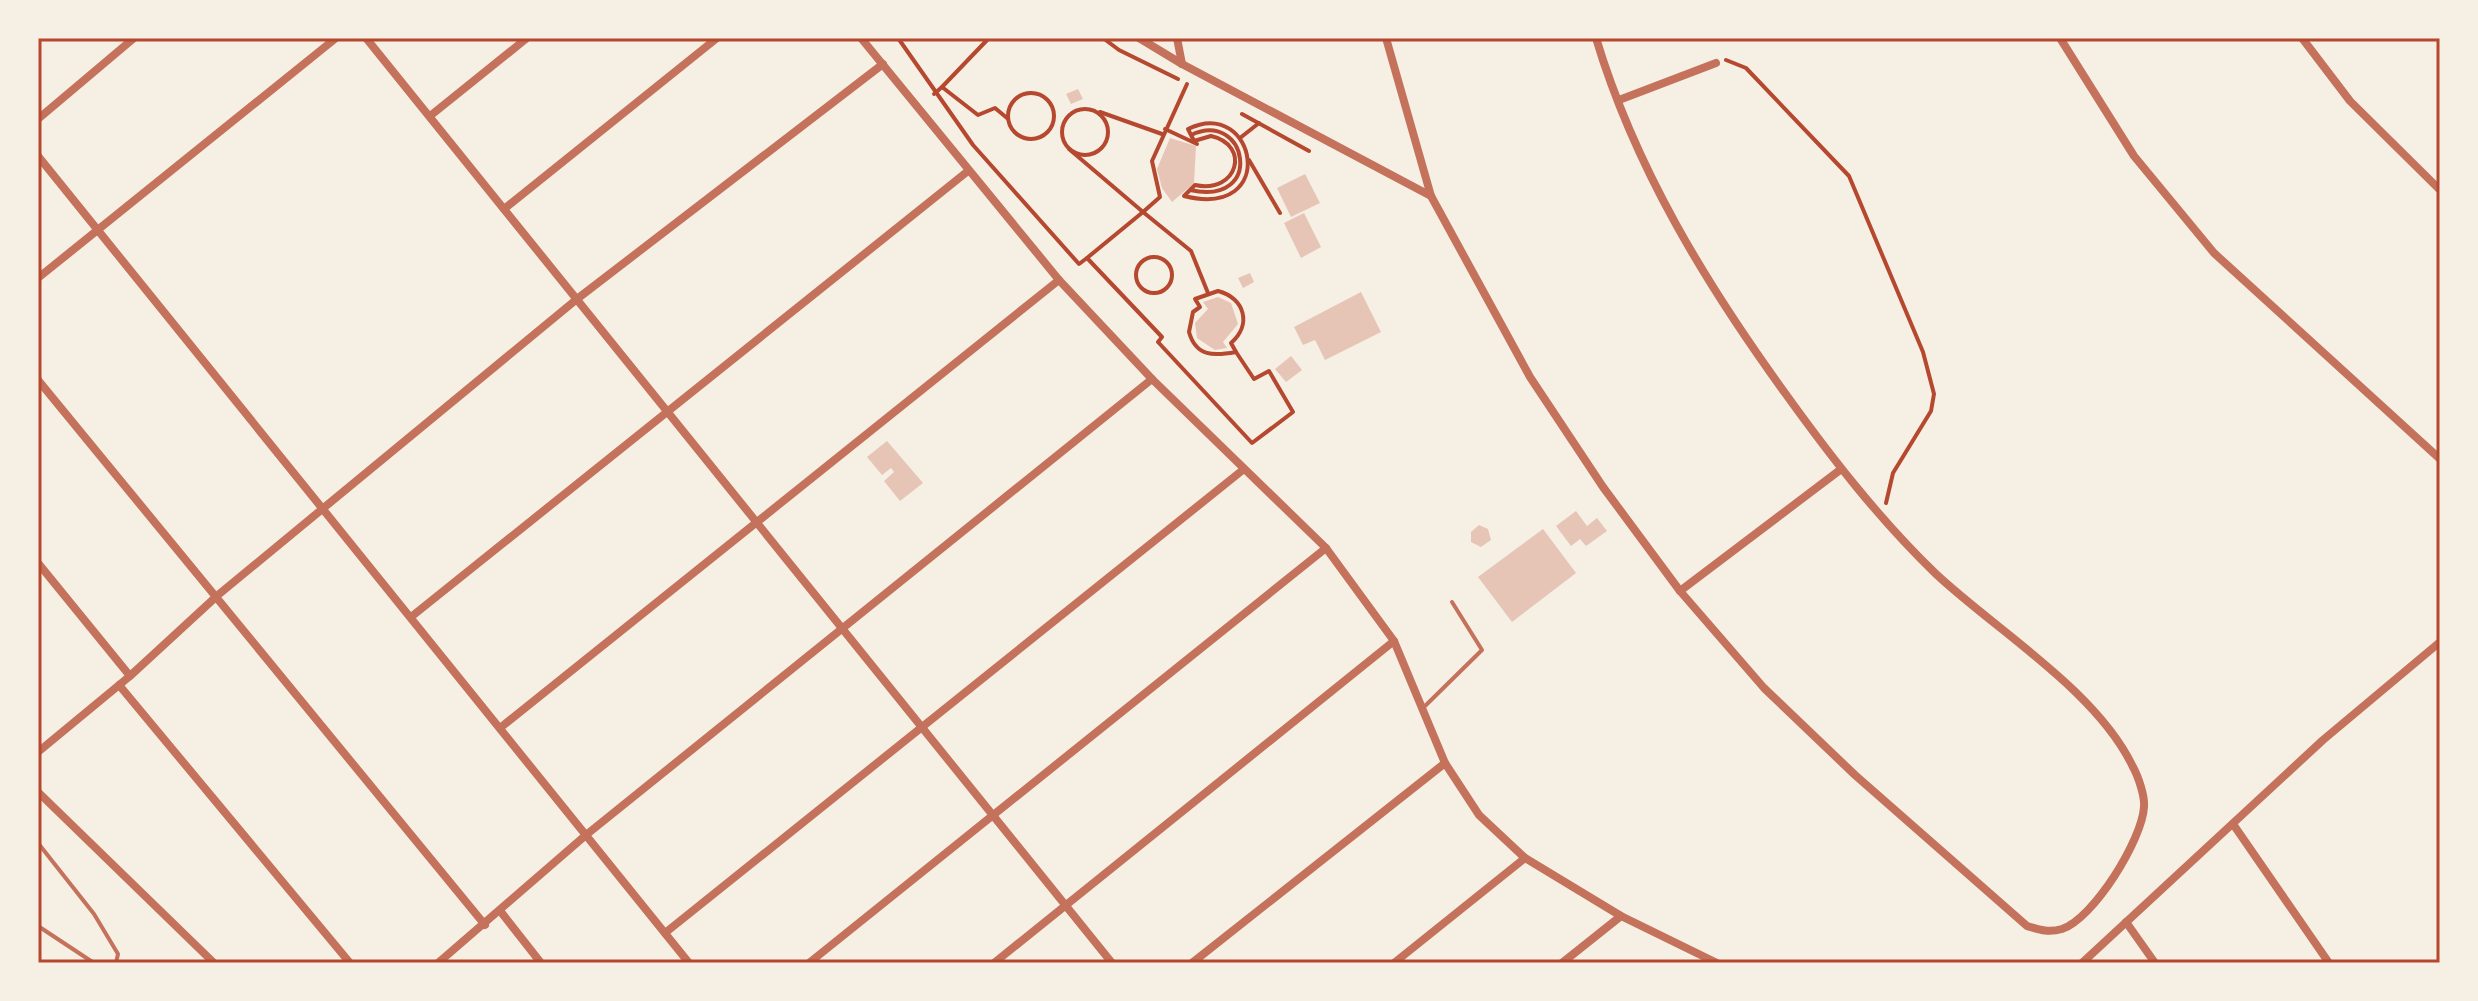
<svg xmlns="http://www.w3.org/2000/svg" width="2478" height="1001" viewBox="0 0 2478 1001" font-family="'Sofia Sans Condensed',sans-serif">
	<rect width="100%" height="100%" fill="#f6efe4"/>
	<!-- building -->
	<g fill="#e6c5b7">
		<path d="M1078,89L1083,99L1071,104L1066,94Z"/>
		<path d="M1170,138L1196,146L1194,183L1172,202L1162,188L1157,169Z"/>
		<path d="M1305,174L1320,203L1291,217L1277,188Z"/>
		<path d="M1304,213L1321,247L1301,258L1284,223Z"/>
		<path d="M1250,273L1254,282L1243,288L1238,278Z"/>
		<path d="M1361,292L1381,332L1325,360L1315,340L1303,345L1294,327Z"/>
		<path d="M1218,297L1231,303L1238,324L1223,342L1227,348L1215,350L1197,338L1195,323L1208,309L1203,302Z"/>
		<path d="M1291,356L1302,370L1286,382L1275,369Z"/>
		<path d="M887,441L923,483L900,501L884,481L894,472L891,468L882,475L867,457Z"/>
		<path d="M1576,511L1587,526L1597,518L1607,531L1586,546L1580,539L1571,546L1556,526Z"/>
		<path d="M1479,525L1488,529L1491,540L1481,547L1471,542V532Z"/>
		<path d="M1543,529L1576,573L1512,622L1478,577Z"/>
	</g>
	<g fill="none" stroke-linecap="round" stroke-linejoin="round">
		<!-- path -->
		<g stroke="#b5482f" stroke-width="4">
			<path d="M898,38L973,145L1079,264L1087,258L1162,337L1158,342L1252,443L1293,412L1269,371L1254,379L1236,352"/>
			<path d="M1103,38L1119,50L1178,79"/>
			<path d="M1726,60L1746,68L1849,176L1923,352L1934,394L1931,411L1893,473L1886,503"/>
			<path d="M942,87L989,38"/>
			<circle cx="1031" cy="116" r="23"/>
			<path d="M934,94L942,87L978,115L995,108L1007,118"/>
			<circle cx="1085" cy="132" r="23"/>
			<path d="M1100,112L1162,134"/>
			<path d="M1242,114L1309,151"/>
			<path d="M1165,129L1197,144"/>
			<path d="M1240,138L1259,123"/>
			<path d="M1069,149L1143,212L1160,197L1152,161L1187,84"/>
			<path d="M1249,160L1280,213"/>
			<path d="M1190,190C1266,207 1247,108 1191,135L1188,129C1256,96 1280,220 1184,196L1195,185C1238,194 1251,145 1211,136L1194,141L1191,135"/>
			<circle cx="1154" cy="275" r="18"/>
			<path d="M1087,258L1143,212L1191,251L1208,293"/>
			<path d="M1218,291C1245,298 1252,325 1231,343L1236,352C1214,356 1196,357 1189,332L1193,312L1200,307L1195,299Z"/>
		</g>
		<!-- service -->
		<g stroke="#c5725c" stroke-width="4">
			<path d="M1424,707L1482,650L1452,602"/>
			<path d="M38,843L94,914L118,954L116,963"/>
			<path d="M38,926L94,963"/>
		</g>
		<!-- minor -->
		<g stroke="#c5725c" stroke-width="8">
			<path d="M366,38L1112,963"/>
			<path d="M861,38L1059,280L1152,379L1326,548L1394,641L1445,763L1479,815L1525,858L1621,916L1717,963"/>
			<path d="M1139,38L1182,64L1431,196"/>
			<path d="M1177,38L1182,64"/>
			<path d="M1386,38L1431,196L1530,377L1603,487L1680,591L1764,688L1855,775L2027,926C2040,930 2049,933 2062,929C2094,918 2142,840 2144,807C2145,796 2138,776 2133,767C2097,691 1997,631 1936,574C1879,519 1831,457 1785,393C1706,284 1635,168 1596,38"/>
			<path d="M2060,38L2134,156L2214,253L2440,459"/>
			<path d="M2302,38L2350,101L2440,190"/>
			<path d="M1619,100L1716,63"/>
			<path d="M430,116L527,38"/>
			<path d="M38,119L134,38"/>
			<path d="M38,156L689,963"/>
			<path d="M504,209L717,38"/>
			<path d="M38,278L336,38"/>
			<path d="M38,380L485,925"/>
			<path d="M38,563L130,676"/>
			<path d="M1680,591L1840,470"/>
			<path d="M411,617L968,171"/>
			<path d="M119,685L350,963"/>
			<path d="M500,728L1059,280"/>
			<path d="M38,752L130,676L218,595L577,299L883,64"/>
			<path d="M38,792L214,963"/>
			<path d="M2233,824L2329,963"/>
			<path d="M501,912L541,963"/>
			<path d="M2126,922L2155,963"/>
			<path d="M665,933L1244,469"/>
			<path d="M438,963L586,835L1152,379"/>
			<path d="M809,963L1326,548"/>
			<path d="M994,963L1394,641"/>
			<path d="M1192,963L1445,763"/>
			<path d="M1394,963L1525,858"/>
			<path d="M1562,963L1621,916"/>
			<path d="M2082,963L2323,740L2440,642"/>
		</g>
	</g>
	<!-- border -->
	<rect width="2478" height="1001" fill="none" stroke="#f6efe4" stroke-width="80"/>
	<rect x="40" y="40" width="2398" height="921" fill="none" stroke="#b5482f" stroke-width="3"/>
</svg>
